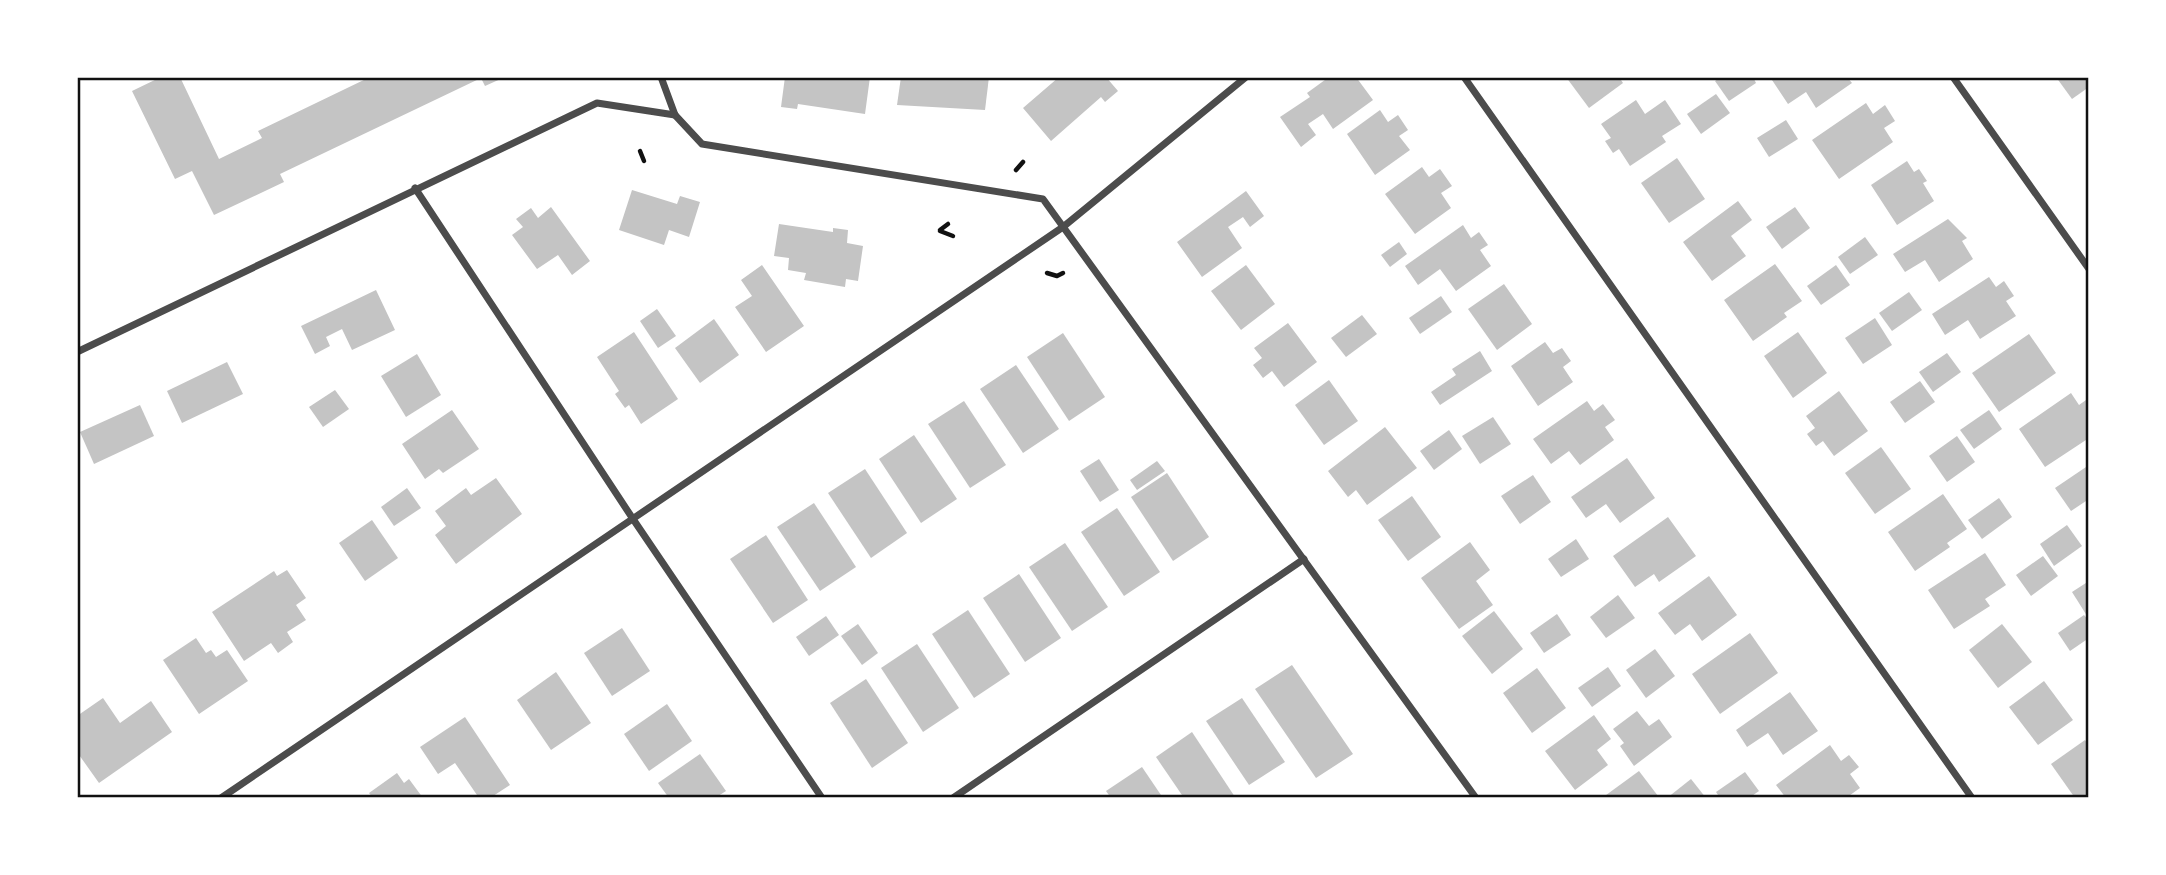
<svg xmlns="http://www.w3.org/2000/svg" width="2166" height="875" viewBox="0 0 2166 875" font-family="Jost,sans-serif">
	<rect width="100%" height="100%" fill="#fff"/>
	<!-- building -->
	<g fill="#c4c4c4">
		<path d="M161,77H180L219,159L262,138L258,131L370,77H505L485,86L481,78L280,174L284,182L214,215L192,171L175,179L132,91Z"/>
		<path d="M785,77H870L865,114L798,104L797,109L781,107Z"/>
		<path d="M901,77H989L985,110L897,105Z"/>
		<path d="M1059,77H1106L1118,91L1105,102L1101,97L1051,141L1023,108Z"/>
		<path d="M1329,77H1356L1373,100L1333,129L1323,114L1308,124L1316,135L1301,147L1280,117L1310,97L1307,93Z"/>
		<path d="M1566,77H1619L1623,83L1589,108Z"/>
		<path d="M1721,77H1753L1756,83L1729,101L1715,81Z"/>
		<path d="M1776,77H1847L1852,83L1816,108L1806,92L1788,104L1772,80Z"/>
		<path d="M2056,77H2089V87L2072,99Z"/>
		<path d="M1716,94L1730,113L1701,134L1687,114Z"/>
		<path d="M1636,100L1645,114L1665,100L1681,124L1662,136L1666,142L1630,166L1619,149L1613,153L1605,141L1611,138L1601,124Z"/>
		<path d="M1866,103L1873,114L1885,105L1895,121L1884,128L1893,142L1839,179L1812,140Z"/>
		<path d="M1380,110L1388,122L1398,115L1408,130L1399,136L1410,150L1375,175L1347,134Z"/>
		<path d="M1786,120L1798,139L1769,157L1757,138Z"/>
		<path d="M1677,158L1705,199L1669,223L1641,183Z"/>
		<path d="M1907,161L1914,172L1919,169L1927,181L1923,183L1934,201L1897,225L1871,185Z"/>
		<path d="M1422,167L1429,177L1440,169L1452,186L1441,193L1451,208L1415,234L1385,194Z"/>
		<path d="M632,190L677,204L680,196L700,202L689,237L669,230L664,245L619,230Z"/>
		<path d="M1246,191L1264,216L1250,227L1243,217L1228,227L1242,248L1202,277L1177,242Z"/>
		<path d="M1738,201L1752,220L1731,236L1746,256L1712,281L1683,242Z"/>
		<path d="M551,207L590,261L572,275L558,255L537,269L512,235L523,227L516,219L531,208L538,218Z"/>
		<path d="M1795,207L1810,228L1782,249L1766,227Z"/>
		<path d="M1948,219L1967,238L1962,241L1973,259L1939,282L1925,260L1905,272L1893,254Z"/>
		<path d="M779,224L833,232V228L848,230L847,243L863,246L858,281L846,279L845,287L804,280L806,273L788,270L789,258L774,256Z"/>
		<path d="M1463,225L1471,238L1479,232L1488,245L1480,250L1491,266L1456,291L1440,269L1418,285L1405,266Z"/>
		<path d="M1865,237L1878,255L1850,274L1838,257Z"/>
		<path d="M1399,242L1407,254L1390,267L1381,255Z"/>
		<path d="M1775,264L1802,301L1784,313L1787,317L1753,341L1724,300Z"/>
		<path d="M762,265L804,326L766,352L735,307L752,296L741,280Z"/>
		<path d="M1246,265L1275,304L1241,330L1211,291Z"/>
		<path d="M1836,265L1850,285L1821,305L1807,286Z"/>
		<path d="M1989,277L1996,287L2004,281L2014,296L2006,301L2016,316L1980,339L1968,320L1945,335L1932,314Z"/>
		<path d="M1504,284L1532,324L1497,350L1468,309Z"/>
		<path d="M376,290L395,330L352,350L342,329L326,337L330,346L315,354L301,326Z"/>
		<path d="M1909,292L1922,310L1892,331L1879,313Z"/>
		<path d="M1441,296L1452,312L1420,334L1409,318Z"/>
		<path d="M657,309L676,336L658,348L640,321Z"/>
		<path d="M1362,315L1377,334L1346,357L1331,338Z"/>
		<path d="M1875,318L1892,345L1863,364L1845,338Z"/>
		<path d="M714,319L739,355L700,383L675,348Z"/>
		<path d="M1288,323L1317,362L1284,387L1272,371L1263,378L1253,365L1262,358L1254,348Z"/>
		<path d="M634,332L678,399L641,424L629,405L625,408L615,394L619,391L597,357Z"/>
		<path d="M1798,332L1827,373L1793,398L1764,356Z"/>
		<path d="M1063,333L1105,397L1069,421L1027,357Z"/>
		<path d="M2029,334L2056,373L1999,412L1972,373Z"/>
		<path d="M1545,342L1553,353L1562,348L1571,361L1563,367L1573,382L1538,406L1511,366Z"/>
		<path d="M1480,351L1492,371L1440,405L1431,392L1456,375L1452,369Z"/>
		<path d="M1947,353L1961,372L1933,392L1919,372Z"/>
		<path d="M417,354L441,395L406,417L381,376Z"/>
		<path d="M227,362L243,394L182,423L167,391Z"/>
		<path d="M1016,365L1059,429L1023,453L980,389Z"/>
		<path d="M1329,380L1358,421L1324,445L1295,405Z"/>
		<path d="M1920,381L1935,402L1905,423L1890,402Z"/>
		<path d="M335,390L349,409L323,427L309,407Z"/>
		<path d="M1839,391L1868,431L1834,456L1823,441L1816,446L1807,434L1815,428L1806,416Z"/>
		<path d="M2071,393L2079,405L2086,400L2089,405L2087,418L2089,438L2045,467L2019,429Z"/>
		<path d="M964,401L1006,465L970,488L928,424Z"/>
		<path d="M1587,401L1594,411L1603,404L1615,420L1605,427L1614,440L1580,465L1569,451L1551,464L1533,439Z"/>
		<path d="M140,405L154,436L94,464L80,432Z"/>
		<path d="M452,410L479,449L443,473L439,469L425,479L402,444Z"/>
		<path d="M1989,410L2002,429L1974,449L1960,430Z"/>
		<path d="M1493,417L1511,444L1480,464L1462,436Z"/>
		<path d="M1385,427L1417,468L1367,505L1356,490L1348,497L1328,471Z"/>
		<path d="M1449,430L1462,449L1434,470L1420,451Z"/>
		<path d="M914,435L957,499L921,523L879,459Z"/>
		<path d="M1957,436L1975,462L1947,482L1929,456Z"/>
		<path d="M1881,447L1911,489L1875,514L1845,473Z"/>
		<path d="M1627,458L1655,498L1620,523L1606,504L1586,518L1571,497Z"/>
		<path d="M1099,459L1119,490L1100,502L1080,471Z"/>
		<path d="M1157,461L1165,471L1137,490L1130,480Z"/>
		<path d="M2089,465V499L2071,511L2055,488Z"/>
		<path d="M865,469L907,533L871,558L828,493Z"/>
		<path d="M1167,473L1209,537L1173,561L1131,497Z"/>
		<path d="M1533,475L1551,502L1520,524L1501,496Z"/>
		<path d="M496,478L522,514L456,564L435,535L446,526L435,511L466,488L471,495Z"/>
		<path d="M407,488L421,508L394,526L381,507Z"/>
		<path d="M1943,494L1967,529L1947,543L1950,547L1915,571L1888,532Z"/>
		<path d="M1412,496L1441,537L1408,561L1378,520Z"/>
		<path d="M1999,498L2012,517L1982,539L1968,520Z"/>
		<path d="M814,503L856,567L820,591L777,527Z"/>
		<path d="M1117,508L1160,572L1124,596L1081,532Z"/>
		<path d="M1668,517L1696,556L1659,582L1654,574L1635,587L1613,556Z"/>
		<path d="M372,520L398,558L365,581L339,543Z"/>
		<path d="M2067,525L2082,546L2054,566L2040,544Z"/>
		<path d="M766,535L808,600L773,623L730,559Z"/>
		<path d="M1576,539L1589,559L1561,577L1548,559Z"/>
		<path d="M1470,542L1490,570L1476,581L1493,605L1459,629L1421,578Z"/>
		<path d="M1065,543L1108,607L1072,631L1029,567Z"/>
		<path d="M1985,553L2006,585L1985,599L1990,606L1954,629L1928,590Z"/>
		<path d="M2043,556L2058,576L2031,596L2016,575Z"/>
		<path d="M287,570L306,598L296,605L306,620L287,632L293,642L278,653L271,643L244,661L212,612L274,571L277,576Z"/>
		<path d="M1019,574L1061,638L1025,662L983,598Z"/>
		<path d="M1709,576L1737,615L1702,641L1690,624L1675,635L1658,613Z"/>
		<path d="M2089,581V619L2072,592Z"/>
		<path d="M1618,595L1635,618L1606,638L1590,617Z"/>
		<path d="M968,610L1010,674L974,698L932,634Z"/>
		<path d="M1494,611L1523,649L1492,674L1462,636Z"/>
		<path d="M1557,614L1571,635L1544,653L1530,633Z"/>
		<path d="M2084,615L2089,621V638L2070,651L2058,633Z"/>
		<path d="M826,616L839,635L809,656L796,637Z"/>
		<path d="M858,624L878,653L862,665L841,636Z"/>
		<path d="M2002,624L2032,662L1998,688L1969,650Z"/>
		<path d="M622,628L650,671L612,696L584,653Z"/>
		<path d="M1750,633L1778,673L1720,714L1692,674Z"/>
		<path d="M196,638L206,653L211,650L216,657L227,650L248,681L199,714L163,660Z"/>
		<path d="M917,644L959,708L923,732L881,668Z"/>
		<path d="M1655,649L1675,676L1646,698L1626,670Z"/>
		<path d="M1292,665L1353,754L1316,778L1255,689Z"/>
		<path d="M1608,667L1621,686L1592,707L1578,688Z"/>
		<path d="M1537,668L1566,708L1532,733L1503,693Z"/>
		<path d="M556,672L591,723L551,750L517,700Z"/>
		<path d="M866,679L908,743L872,768L830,703Z"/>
		<path d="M2044,681L2073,720L2038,745L2009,707Z"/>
		<path d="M1790,692L1818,731L1783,755L1768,733L1747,747L1736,730Z"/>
		<path d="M103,698L120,723L151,701L172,732L99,783L77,752V716Z"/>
		<path d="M1242,698L1285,762L1249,785L1206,721Z"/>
		<path d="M667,704L692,741L649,771L624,734Z"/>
		<path d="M1637,711L1649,726L1659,719L1672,737L1634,766L1620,746L1624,743L1613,729Z"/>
		<path d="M1594,715L1611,739L1597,750L1608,765L1575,790L1545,751Z"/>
		<path d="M465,717L510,785L490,798H479L455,763L438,774L420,747Z"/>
		<path d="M1192,732L1235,797L1184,798L1156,757Z"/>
		<path d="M2085,740L2089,746V796L2075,798L2051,764Z"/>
		<path d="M1830,745L1841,761L1849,755L1859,767L1850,774L1860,788L1846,798H1786L1776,785Z"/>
		<path d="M700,754L726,791L715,798H669L658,783Z"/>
		<path d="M1142,767L1163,798H1111L1106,791Z"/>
		<path d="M1639,771L1658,796L1654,798H1602Z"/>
		<path d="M1745,772L1759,791L1749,798H1720L1716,792Z"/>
		<path d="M397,773L404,783L409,779L423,798H373L369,793Z"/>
		<path d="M1691,779L1706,798H1667Z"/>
	</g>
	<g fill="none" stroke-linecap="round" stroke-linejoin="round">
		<!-- path -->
		<g stroke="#111" stroke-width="4.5">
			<path d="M640,151L644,161"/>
			<path d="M1016,170L1023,162"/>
			<path d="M940,230L948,224"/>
			<path d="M940,231L953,236"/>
			<path d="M1047,273L1057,276L1063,273"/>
		</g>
		<!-- minor -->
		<g stroke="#4c4c4c" stroke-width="7">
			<path d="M661,77L675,115L702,144L1043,199L1476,798"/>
			<path d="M1464,77L1972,798"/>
			<path d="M1953,77L2089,269"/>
			<path d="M415,188L633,519L822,798"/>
			<path d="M77,352L597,103L675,115"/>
			<path d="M221,798L1063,227L1246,77"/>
			<path d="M953,798L1304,559"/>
		</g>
	</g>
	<!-- border -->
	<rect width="2166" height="875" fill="none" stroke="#ffffff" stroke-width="158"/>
	<rect x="79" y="79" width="2008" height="717" fill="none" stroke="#111" stroke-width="2.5"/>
</svg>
